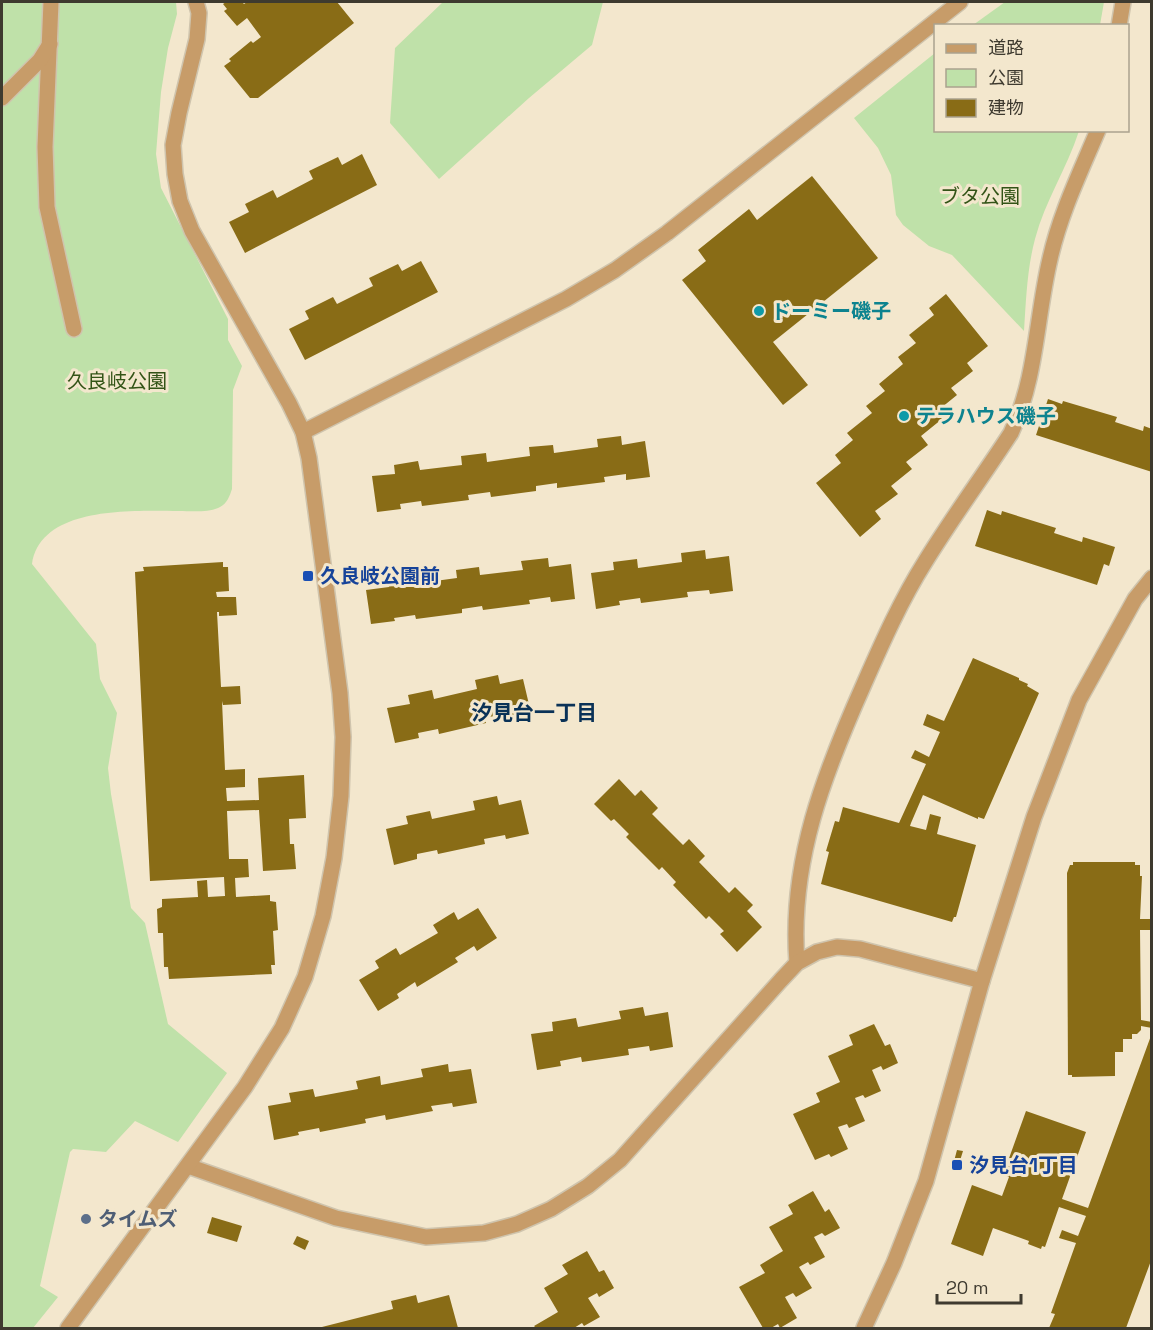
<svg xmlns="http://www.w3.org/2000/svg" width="1153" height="1330" viewBox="0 0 1153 1330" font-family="'Space Grotesk','Noto Sans JP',sans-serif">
	<rect width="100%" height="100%" fill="#f3e7cd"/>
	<!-- green -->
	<g fill="#bfe1a9">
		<path d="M2,2H176L177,14L168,48L161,92L156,154L161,188L228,319V340L242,366L233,390L232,489C230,495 227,504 220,507C209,513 191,511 179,511C135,511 41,505 32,564L96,644L100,679L117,713L108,768L111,794L131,908L145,923L168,1024L227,1073L178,1142L135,1121L106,1152L73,1149L70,1152L40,1286L58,1297L33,1328H2Z"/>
		<path d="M443,2H603L592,45L529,98L439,179L390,123L395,48Z"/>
		<path d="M1005,2H1104L1100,25H973Z"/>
		<path d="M935,53L936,130L1079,131C1067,168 1045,201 1035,239C1027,269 1026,301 1024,331L952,255L929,246L903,225L896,215L891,175L878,148L854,118Z"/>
	</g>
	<!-- building -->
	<g fill="#896c16">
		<path d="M226,2H242L244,4L247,2H337L354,23L258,98H250L224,66L231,61L229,59L251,41L253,43L261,37L247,18L237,26L224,11L227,9L223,4Z"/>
		<path d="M362,154L377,185L245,253L229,222L249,212L245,204L273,190L277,198L313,179L309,171L338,157L342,165Z"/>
		<path d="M812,176L878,258L773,342L808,385L783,405L682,280L706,261L698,250L749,209L757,220Z"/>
		<path d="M421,261L438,292L305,360L289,329L309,319L305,311L333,297L337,304L373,286L369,278L398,264L402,271Z"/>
		<path d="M946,294L988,346L967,363L973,371L951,388L957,395L936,412L942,419L921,436L928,445L906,462L912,469L891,486L898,494L875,511L881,519L860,537L816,483L841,463L835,455L853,440L847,433L872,413L866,406L885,391L879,384L903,364L898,357L916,343L909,335L934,315L929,308Z"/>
		<path d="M1048,399L1062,404L1063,401L1117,417L1115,422L1143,431L1144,426L1152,429V472L1036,435Z"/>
		<path d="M621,436L622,445L645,441L650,477L626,480V474L604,477L605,482L557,488V483L536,486V491L491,497L490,492L468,495L469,500L422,506L421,501L400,504L401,509L377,512L372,476L395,474L394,465L418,461L420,470L462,465L461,456L486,453L487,462L530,456L529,447L553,445L554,453L598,447L597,439Z"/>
		<path d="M987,510L1001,515L1002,511L1056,528L1054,533L1082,542L1083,537L1115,547L1109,566L1104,564L1097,585L975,546Z"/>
		<path d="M705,550L706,559L729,556L733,591L710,594L709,590L687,592L688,597L641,603L640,598L619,601L620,605L596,609L591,573L614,570L613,562L637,559L638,568L682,562L681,553Z"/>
		<path d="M548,558L549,567L571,564L575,599L551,602L550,597L529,600L530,604L483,610L482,606L462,609V613L416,619L415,615L394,618L395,621L371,624L366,590L389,587L388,578L412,575L413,584L457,578L456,570L479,567L480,575L523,570L521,561Z"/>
		<path d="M223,562V567H228L229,591L216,592L217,597H236L237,615L219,616V612H217L221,687L240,686L241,704L223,705L222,701L225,770L245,769V787L226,788L227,801L259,800L258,778L304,775L306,818L289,819L290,844H294L296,869L263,871L259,810L227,811L229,859H248L249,877L235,878L236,897L270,895V901L276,902L278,930L273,931L275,965H271L272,974L169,979L168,967H164L163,933H158L157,909L162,907V899L198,897L197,881L207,880L208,897L225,896L224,877L150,881L135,572L144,571L143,567Z"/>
		<path d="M973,658L1019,678V680L1028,684L1027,686L1039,693L984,819L978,817V819L923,795L911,823L910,826L926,830L930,814L941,817L937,834L976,845L956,917H954L952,922L821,884L829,852L826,851L835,821L839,822L843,807L899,823L926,764L911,758L915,750L929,757L940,732L923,725L927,714L944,721Z"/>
		<path d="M498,675L500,684L523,679L531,713L507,719V713L485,718L486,723L439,734L438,729L418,733L419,738L395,743L387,708L410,704L408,695L432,690L434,699L477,689L475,680Z"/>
		<path d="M619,779L635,796L641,790L658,808L652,814L683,845L689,839L705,856L699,862L729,893L735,887L753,905L747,911L762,927L737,952L720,934L724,931L709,916L706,919L673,885L676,882L662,867L659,870L626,837L629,834L614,819L611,821L594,804Z"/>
		<path d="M497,796L499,805L521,800L529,834L506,839L505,835L484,839L485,844L438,854L437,850L417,854V859L394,865L386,829L408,824L406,816L430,811L432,819L475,810L473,801Z"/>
		<path d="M1073,862H1135V865H1140V876H1142L1140,919H1152V930H1140L1141,1020L1152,1022V1028L1141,1026V1030L1137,1034H1132V1039H1123V1052H1115V1076L1072,1077V1075H1068L1067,873L1070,865H1073Z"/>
		<path d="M478,908L497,938L477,951L474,946L455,958L458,962L417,987L415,982L397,994L399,998L378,1011L359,980L379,968L375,961L396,948L400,955L438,933L433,925L454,912L458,920Z"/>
		<path d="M643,1007L645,1016L668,1012L673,1047L650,1051L649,1046L628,1049L629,1055L582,1062L581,1057L560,1061L561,1066L537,1070L531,1034L553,1031L552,1022L576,1018L578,1027L621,1019L619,1011Z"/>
		<path d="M874,1024L885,1046L890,1044L898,1063L883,1070L881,1066L872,1070L881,1091L865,1098L863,1095L855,1098L865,1121L849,1128L847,1124L838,1127L848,1149L831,1157L829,1154L815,1160L793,1114L820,1102L816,1093L840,1082L828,1056L853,1045L849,1035Z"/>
		<path d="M1152,1033V1258L1126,1328H1049L1055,1314L1051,1313L1076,1243L1059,1238L1062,1230L1078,1236L1086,1216L1059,1207L1045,1247L1042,1246L1041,1249L1028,1244L1029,1241L993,1228L983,1256L951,1244L972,1185L1002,1196L1009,1177L1003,1175L1026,1111L1086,1132L1062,1199L1088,1208Z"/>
		<path d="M448,1064L449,1072L471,1069L477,1103L453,1107L452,1103L431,1106L433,1111L386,1120L385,1115L365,1119L366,1123L320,1132L319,1128L298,1132L299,1135L274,1140L268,1106L291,1102L289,1093L313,1089L315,1097L358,1089L356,1081L380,1076L381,1085L423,1077L421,1069Z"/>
		<path d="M957,1150L963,1151L958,1167L953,1165Z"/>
		<path d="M813,1191L825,1212L829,1209L840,1228L825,1236L822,1233L814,1237L825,1257L810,1265L808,1262L799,1267L812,1288L796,1297L793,1293L785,1297L797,1318L780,1328L778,1324L771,1328H763L739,1287L765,1273L760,1265L783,1251L769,1227L793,1214L788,1205Z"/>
		<path d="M212,1217L242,1226L237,1242L207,1233Z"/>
		<path d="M297,1236L309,1241L305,1250L293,1244Z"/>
		<path d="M587,1251L599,1272L604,1270L614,1288L599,1297L597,1293L588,1298L600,1317L584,1326L582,1323L574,1328H536L534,1326L558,1312L544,1288L568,1274L562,1265Z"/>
		<path d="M416,1295L418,1303L449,1295L458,1328H318L393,1309L391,1301Z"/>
	</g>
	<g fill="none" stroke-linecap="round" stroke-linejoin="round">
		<defs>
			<path id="service" d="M51,2L45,147L47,207L74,329"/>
			<path id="pedestrian" d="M2,98L40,60L50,44"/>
			<g id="minor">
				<path d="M1119,26L1123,2"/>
				<path d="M797,963C789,862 824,774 864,684C882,643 901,600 925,562C952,518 983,476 1011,433C1037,377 1036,318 1050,259C1060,214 1080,173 1098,130"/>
			</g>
			<g id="tertiary">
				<path d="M303,432L566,299L615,270L667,233L960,2"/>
				<path d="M188,1166L336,1218L426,1237L484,1233L517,1224L551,1209L588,1186L620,1160L781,980L797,963L817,952L837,947L860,949L982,981"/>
				<path d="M68,1328L245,1087L282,1028L305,977L323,916L334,858L341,796L343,737L340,693L309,458L303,432L289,403L192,231L180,201L175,174L173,145L179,113L197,39L199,13L196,2"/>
				<path d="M864,1328L894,1263L926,1181L982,981L1034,817L1079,700L1135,599L1152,578"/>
			</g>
		</defs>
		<!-- service casing -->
		<use href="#service" stroke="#cfc4ad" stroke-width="18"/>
		<!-- pedestrian casing -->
		<use href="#pedestrian" stroke="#cfc4ad" stroke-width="18"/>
		<!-- minor casing -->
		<use href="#minor" stroke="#cfc4ad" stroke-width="18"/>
		<!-- tertiary casing -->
		<use href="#tertiary" stroke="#cfc4ad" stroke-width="18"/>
		<!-- service -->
		<use href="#service" stroke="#c79c69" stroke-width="15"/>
		<!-- pedestrian -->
		<use href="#pedestrian" stroke="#c79c69" stroke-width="15"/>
		<!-- minor -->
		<use href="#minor" stroke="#c79c69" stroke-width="15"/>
		<!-- tertiary -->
		<use href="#tertiary" stroke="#c79c69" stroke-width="15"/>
	</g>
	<!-- markers -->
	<g fill="#0f9aa8" stroke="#f3e7cd" stroke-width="2">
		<circle cx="759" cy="311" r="6"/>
		<circle cx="904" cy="416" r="6"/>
	</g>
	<g fill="#1a4fb4" stroke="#f3e7cd" stroke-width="2">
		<rect x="302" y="570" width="12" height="12" rx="3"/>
		<rect x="951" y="1159" width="12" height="12" rx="3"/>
	</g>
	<circle fill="#5c6f8a" stroke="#f3e7cd" stroke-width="2" cx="86" cy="1219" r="6"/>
	<g text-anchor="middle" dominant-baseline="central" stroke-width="6" stroke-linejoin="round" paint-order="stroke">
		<!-- park labels -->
		<g font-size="20" fill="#335417" stroke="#f3e7cd">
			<text x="980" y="196">ブタ公園</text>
			<text x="117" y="381">久良岐公園</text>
		</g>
		<!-- culture labels -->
		<g font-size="20" font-weight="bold" fill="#0d838f" stroke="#f3e7cd" text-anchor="start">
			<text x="771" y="311">ドーミー磯子</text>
			<text x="916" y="416">テラハウス磯子</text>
		</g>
		<!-- transit labels -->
		<g font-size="20" font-weight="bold" fill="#164399" stroke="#f3e7cd" text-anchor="start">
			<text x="320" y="576">久良岐公園前</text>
			<text x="969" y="1165">汐見台1丁目</text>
		</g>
		<!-- service labels -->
		<g font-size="20" font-weight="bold" fill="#4e5e75" stroke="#f3e7cd" text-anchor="start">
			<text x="98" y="1219">タイムズ</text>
		</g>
		<!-- neighbourhood labels -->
		<g font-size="21" font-weight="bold" fill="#0a3257" stroke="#f3e7cd">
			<text x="534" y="712">汐見台一丁目</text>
		</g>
	</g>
	<!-- border -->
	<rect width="1153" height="1330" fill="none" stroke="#3e3a2f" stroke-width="6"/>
	<!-- legend -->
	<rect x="934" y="24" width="195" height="108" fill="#f3e7cd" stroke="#aba28e" stroke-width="1.5"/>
	<rect x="946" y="44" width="30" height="9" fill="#c79c69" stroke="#aba28e" stroke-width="1.5"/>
	<text x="988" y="54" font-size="18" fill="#3e3a2f">道路</text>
	<rect x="946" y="69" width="30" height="18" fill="#bfe1a9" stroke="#aba28e" stroke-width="1.5"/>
	<text x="988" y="84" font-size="18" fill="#3e3a2f">公園</text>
	<rect x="946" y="99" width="30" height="18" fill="#896c16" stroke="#aba28e" stroke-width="1.5"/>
	<text x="988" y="114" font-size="18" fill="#3e3a2f">建物</text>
	<!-- scale -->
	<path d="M937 1294v9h84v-9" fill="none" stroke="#3e3a2f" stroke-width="3"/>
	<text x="946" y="1294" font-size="18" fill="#3e3a2f" stroke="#f3e7cd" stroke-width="4.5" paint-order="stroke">20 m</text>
</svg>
